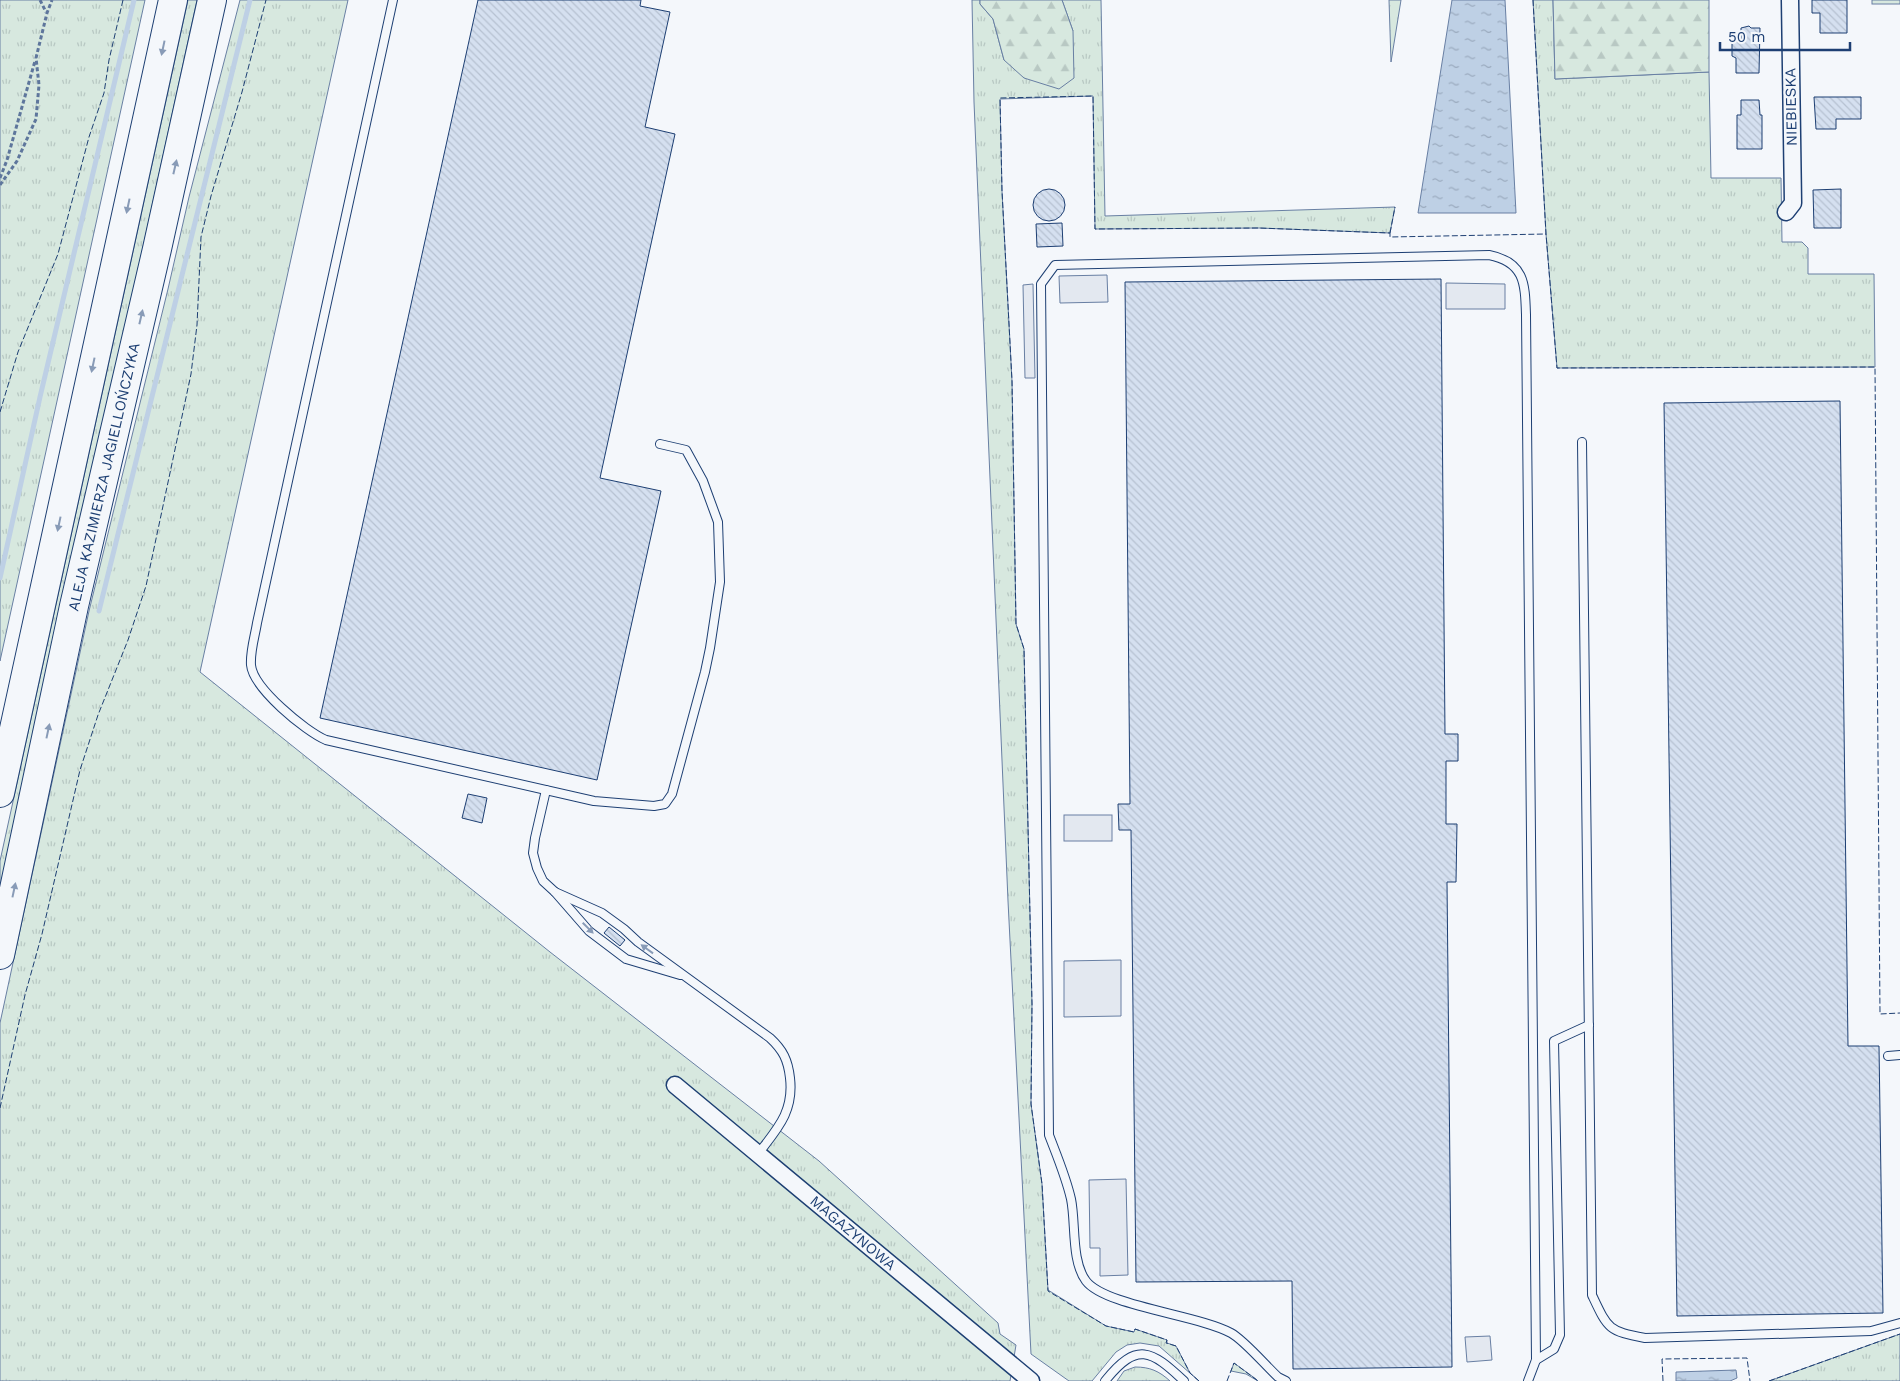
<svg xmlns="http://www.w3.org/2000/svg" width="1900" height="1381" viewBox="0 0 1900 1381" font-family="'Work Sans',sans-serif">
	<defs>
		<pattern id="grass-tufts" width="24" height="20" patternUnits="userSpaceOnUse" patternTransform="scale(1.25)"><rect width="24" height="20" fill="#d7e8df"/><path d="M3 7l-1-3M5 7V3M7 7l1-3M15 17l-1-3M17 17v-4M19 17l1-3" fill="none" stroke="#b8c8c3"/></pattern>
		<pattern id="forest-firs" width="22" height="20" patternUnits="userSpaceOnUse" patternTransform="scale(1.25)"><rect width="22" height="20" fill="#d7e8df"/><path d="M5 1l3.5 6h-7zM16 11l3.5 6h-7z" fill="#b8c8c3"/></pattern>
		<pattern id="water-ripples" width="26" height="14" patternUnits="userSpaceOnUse" patternTransform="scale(1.25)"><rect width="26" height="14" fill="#bed0e5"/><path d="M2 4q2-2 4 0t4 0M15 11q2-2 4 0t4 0" fill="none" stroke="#9aaabe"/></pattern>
		<pattern id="building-back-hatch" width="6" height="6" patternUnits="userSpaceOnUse" patternTransform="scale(1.25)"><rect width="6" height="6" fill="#d5e0f0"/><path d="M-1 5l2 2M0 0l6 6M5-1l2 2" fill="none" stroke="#b6c1d1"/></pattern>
	</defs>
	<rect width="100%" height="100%" fill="#f4f7fb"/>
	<!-- grass -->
	<g fill="url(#grass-tufts)" stroke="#687fa3">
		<path d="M0,0H145L0,661Z"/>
		<path d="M188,0H197L0,903V861Z"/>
		<path d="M240,0H348L200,672L550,952L819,1161L998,1323L1000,1334L1016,1345L1010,1381H0V1023L89,611L168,289L189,197Z"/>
		<path d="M972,0H980V4L993,19L1004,60L1073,31L1062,0H1101L1105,216L1395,207L1390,233L1259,228L1095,229L1093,96L1000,99L1002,191L1012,381L1016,624L1024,649L1032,1004L1031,1104L1042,1184L1048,1290L1106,1326L1134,1332L1135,1329L1167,1340V1343L1176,1346L1190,1373L1199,1381L1159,1346L1140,1343L1127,1345L1116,1352L1092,1381H1069L1031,1354L1008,901L974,102Z"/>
		<path d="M1389,0H1401L1391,62Z"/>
		<path d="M1533,0H1553L1555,79L1709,72L1711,178H1781L1782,242H1802L1808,248V274H1874L1875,367L1557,368L1546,234Z"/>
		<rect x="1872" y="0" width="28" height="4"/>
		<path d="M1900,1334V1381H1769Z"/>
		<path d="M1234,1363L1256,1379L1258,1381L1246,1374L1231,1371Z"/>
		<path d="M1135,1367C1150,1367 1159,1371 1170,1381H1117L1124,1371Z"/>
	</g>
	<!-- forest -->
	<g fill="url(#forest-firs)" stroke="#687fa3">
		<path d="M980,0H1062L1073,31L1074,78L1059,89L1024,78L1004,60L993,19L980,4Z"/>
		<path d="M1553,0H1709V72L1555,79Z"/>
	</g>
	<!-- parking -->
	<g fill="#e3e8f0" stroke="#687fa3">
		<path d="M1107,275L1108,302L1060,303L1059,276Z"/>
		<path d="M1446,283L1505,284V309H1446Z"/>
		<path d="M1033,284L1035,378H1025L1023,285Z"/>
		<rect x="1064" y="815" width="48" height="26"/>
		<path d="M1121,960V1016L1064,1017V961Z"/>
		<path d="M1126,1179L1128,1275L1100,1276V1248H1090L1089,1180Z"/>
		<path d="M1490,1336L1492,1360L1467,1362L1465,1337Z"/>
	</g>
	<!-- water -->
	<g fill="url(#water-ripples)" stroke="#687fa3">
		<path d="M1452,0H1505L1516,213H1418Z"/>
		<path d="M1736,1370L1737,1378L1730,1381H1676V1372Z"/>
	</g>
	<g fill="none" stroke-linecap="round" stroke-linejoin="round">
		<!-- stream -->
		<g stroke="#bed0e5" stroke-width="5">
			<path d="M0,578L40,397L134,0"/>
			<path d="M99,611L250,0"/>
		</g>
	</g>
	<!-- building -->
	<g fill="url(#building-back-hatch)" stroke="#1d3f73">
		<path d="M478,0H641L640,6L670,12L645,127L675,134L600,478L661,491L597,780L320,718Z"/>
		<path d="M1812,0H1847V33H1820V13H1812Z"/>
		<path d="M1749,26L1751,28H1760L1759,73H1736V58L1732,56V42L1741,41V28Z"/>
		<path d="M1814,97H1861V119H1836V129H1816Z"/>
		<path d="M1741,100H1759L1760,115H1762V149H1737V115H1741Z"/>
		<path d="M1841,189V228H1814L1813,190Z"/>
		<circle cx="1049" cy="205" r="16"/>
		<path d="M1062,223L1063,246L1037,247L1036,224Z"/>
		<path d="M1441,279L1445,734H1458V761H1446V824H1457L1456,882H1447L1452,1367L1293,1369L1292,1281L1136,1282L1131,830H1119L1118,804H1130L1125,282Z"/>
		<path d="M1840,401L1848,1046H1879L1883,1313L1677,1316L1664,403Z"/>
		<path d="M468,794L487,798L482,823L462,818Z"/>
		<path d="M609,927L625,940L620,946L604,933Z"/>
	</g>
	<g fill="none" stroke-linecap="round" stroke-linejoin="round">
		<defs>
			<g id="service">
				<path d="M393,0L257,623C255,636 250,651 251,665C253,688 305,731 326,740L594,801L654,806L665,804L672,794L705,672L710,648L720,582L718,522L703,481L686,450L660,444"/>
				<path d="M1582,442L1592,1295C1608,1329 1608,1331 1645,1338L1871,1331L1900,1323"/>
				<path d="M546,790L535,838L533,853L537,868L543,881L555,892L589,931L626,959L680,975"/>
				<path d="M555,892L602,913L624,929L638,942L770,1038C783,1050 788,1060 790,1078C794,1112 777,1129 758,1154"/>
				<path d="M1888,1056L1900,1055"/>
				<path d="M1536,1360L1554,1349L1560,1335L1554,1041L1589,1025"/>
				<path d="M1105,1381C1137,1341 1151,1350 1184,1381"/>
				<path d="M1286,1381L1278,1377C1266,1366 1244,1340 1231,1333C1198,1315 1105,1306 1086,1281C1071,1261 1076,1223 1071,1199C1066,1177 1057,1156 1049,1135L1041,284L1055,265L1489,255C1525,262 1525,284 1526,315L1536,1360L1528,1381"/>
			</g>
			<g id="minor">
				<path d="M1786,212L1793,203L1790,0"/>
				<path d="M675,1085L1031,1381"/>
			</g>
			<g id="motorway">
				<path d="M0,793L173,0"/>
				<path d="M0,955L74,606L157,249L212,0"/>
			</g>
		</defs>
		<!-- service casing -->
		<use href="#service" stroke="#1d3f73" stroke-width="10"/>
		<!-- minor casing -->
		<use href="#minor" stroke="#1d3f73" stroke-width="19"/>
		<!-- motorway casing -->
		<use href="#motorway" stroke="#1d3f73" stroke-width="30"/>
		<!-- path -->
		<g stroke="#5e769c" stroke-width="3" stroke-dasharray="4 2.5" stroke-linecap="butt">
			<path d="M40,0L46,12"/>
			<path d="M0,178L7,160L35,61"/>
			<path d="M0,185L17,161L36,119L39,85L36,58L47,13L52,0"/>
		</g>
		<!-- service -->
		<use href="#service" stroke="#f4f7fb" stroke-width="8"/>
		<!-- minor -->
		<use href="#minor" stroke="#f4f7fb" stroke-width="16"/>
		<!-- motorway -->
		<use href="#motorway" stroke="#f4f7fb" stroke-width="28"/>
		<!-- fence -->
		<g stroke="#1d3f73" stroke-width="1" stroke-dasharray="6 2.5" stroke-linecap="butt">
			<path d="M1533,0L1546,234L1557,368L1875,367L1880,1014L1900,1013"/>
			<path d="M1390,233L1395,207"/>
			<path d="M0,412L18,352L58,254L89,137L104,93L109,60L123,0"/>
			<path d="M0,1108L25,995L42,934L80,770L98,715L128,640L146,586L191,374L197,325L201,237L211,196L242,92L266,0"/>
			<path d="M1199,1381L1190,1373L1176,1346L1166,1343L1167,1340L1135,1329L1134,1332L1106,1326L1048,1291L1042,1184L1031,1104L1032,1004L1024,649L1016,624L1012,381L1002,191L1000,98L1093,96L1095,229L1259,228L1390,233V237L1546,234"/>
			<path d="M1227,1381L1234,1363L1258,1381"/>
			<path d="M1663,1381L1662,1359L1747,1358L1750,1381"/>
			<path d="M1769,1381L1900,1334"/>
		</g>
	</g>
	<!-- one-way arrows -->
	<defs><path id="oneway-solid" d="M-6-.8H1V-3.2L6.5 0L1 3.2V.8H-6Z" transform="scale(1.25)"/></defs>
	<g fill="#889bb7">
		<use href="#oneway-solid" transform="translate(163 48) rotate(102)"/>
		<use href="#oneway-solid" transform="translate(175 167) rotate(-77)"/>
		<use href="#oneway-solid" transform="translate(128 206) rotate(102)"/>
		<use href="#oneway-solid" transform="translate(141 317) rotate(-77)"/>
		<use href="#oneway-solid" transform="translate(93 365) rotate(102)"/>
		<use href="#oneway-solid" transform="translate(59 524) rotate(102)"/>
		<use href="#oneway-solid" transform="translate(48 731) rotate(-78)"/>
		<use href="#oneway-solid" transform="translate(14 890) rotate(-78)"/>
		<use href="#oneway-solid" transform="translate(588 928) rotate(45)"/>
		<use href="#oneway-solid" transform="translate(647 949) rotate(-144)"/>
	</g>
	<g text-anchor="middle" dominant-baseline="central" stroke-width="4" stroke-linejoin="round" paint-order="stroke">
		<!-- street labels -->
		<g font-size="15" fill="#1d3f73" stroke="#f4f7fb">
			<text transform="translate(1791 107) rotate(-91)">NIEBIESKA</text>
			<text transform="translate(104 477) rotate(-77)">ALEJA KAZIMIERZA JAGIELLOŃCZYKA</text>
			<text transform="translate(853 1233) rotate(40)">MAGAZYNOWA</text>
		</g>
	</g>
	<!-- scale -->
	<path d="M1720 42v8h130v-8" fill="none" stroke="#1d3f73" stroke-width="2.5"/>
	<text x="1728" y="42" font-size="15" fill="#1d3f73" stroke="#f4f7fb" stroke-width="4" paint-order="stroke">50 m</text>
</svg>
